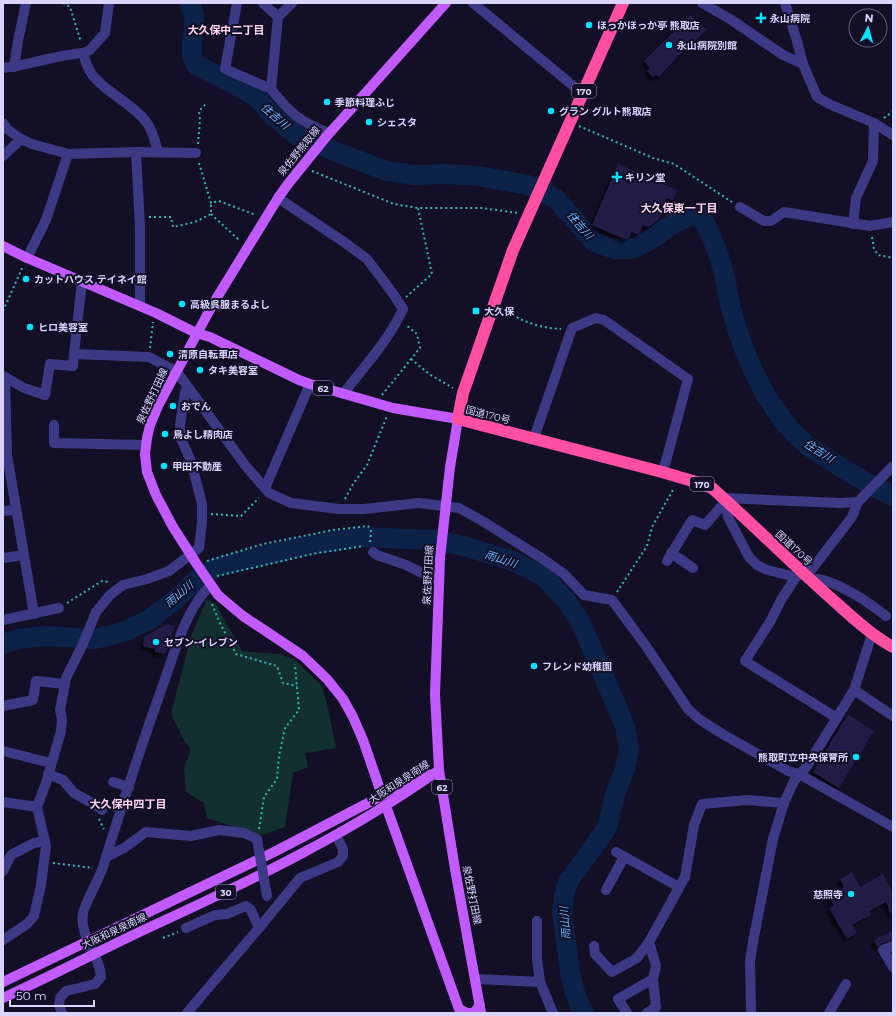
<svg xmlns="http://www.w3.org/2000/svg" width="896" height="1016" viewBox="0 0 896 1016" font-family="Montserrat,'Noto Sans JP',sans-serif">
	<defs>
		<filter id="shadow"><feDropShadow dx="-3.5" dy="3.5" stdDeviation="1" flood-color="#0009"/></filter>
	</defs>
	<rect width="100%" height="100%" fill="#130f26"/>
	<!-- green -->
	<path fill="#12302f" d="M207,599L216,604L242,651L279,654L294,659L322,686L328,708L336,748L305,753L308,767L293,773L285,827L263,835L252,833L207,818L204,803L186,792L184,767L191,750L183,738L171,714L191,636Z"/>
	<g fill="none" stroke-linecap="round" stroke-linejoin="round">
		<!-- river -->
		<g stroke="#0c2248" stroke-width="20">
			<path d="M189,3C201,20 189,38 192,56C193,59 195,63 196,65L249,92L258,99L272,115L286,127L300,137L311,142L386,171L415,175L447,174L478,176L528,185L556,199L594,242L614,249H632L650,240L671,225L690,216H701C712,235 720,257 725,278C727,288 728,298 731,308C743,354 766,408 802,441C808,447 817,452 825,457C846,471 869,485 893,496"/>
			<path d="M3,644L18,639L45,636L95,639L123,632L150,619L176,599L197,579L217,567L300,547L361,537L434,540L467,547L513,561L543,576L566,600L581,623L625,726L629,749L625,769L615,794L607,828L568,882L564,896L562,913L570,973L575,993L582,1010L585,1013"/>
		</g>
	</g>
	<!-- building -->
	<g fill="#241b47" filter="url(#shadow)">
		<path d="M691,15L707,30L678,56L659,77L656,75L653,77L647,71L650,68L644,61Z"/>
		<path d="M618,164L677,190L673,200L666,198L659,219L655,223L648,227L643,225L639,235L632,232L629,238L624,239L592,225Z"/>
		<path d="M167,624L175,626L165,654L155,652V649L143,646L144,637Z"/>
		<path d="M848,714L874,731L839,788L813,772Z"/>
		<path d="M852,872L860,887L883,874L893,893V918L886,902L869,911L871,915L852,925L857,933L847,939L829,908L834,905L828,895L844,887L840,879Z"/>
		<path d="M893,930V940L881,944L877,947L874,940Z"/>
	</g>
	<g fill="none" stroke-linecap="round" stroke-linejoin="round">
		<!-- path -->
		<g stroke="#2fb8b0" stroke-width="2" stroke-dasharray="2 3" stroke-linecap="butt">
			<path d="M63,3L70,7L81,42"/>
			<path d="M884,118L893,111"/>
			<path d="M579,126L653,158L674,164L732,202"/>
			<path d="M198,144L200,120L199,111L206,104"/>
			<path d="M199,163L211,203L219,201L256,215"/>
			<path d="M312,171L394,204L418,208H482L518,213"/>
			<path d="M211,214L239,240"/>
			<path d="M149,217H171L173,227L195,222L211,214V203"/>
			<path d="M872,237L874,249L878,255L893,258"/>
			<path d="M406,297L432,274L418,208"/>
			<path d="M504,309C521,322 541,328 561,329"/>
			<path d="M3,311L23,266"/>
			<path d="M150,348L153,322"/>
			<path d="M411,359L429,374L453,388"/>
			<path d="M382,395L420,348L417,334L406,325"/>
			<path d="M345,499L353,484L367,465L387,416"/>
			<path d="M211,514L241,516L259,498"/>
			<path d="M207,561L263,544L333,530L368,526L371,531L370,543"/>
			<path d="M217,576L317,553L364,546"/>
			<path d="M617,592L647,546L652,527L674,488"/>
			<path d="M67,603L102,581L110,582"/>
			<path d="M212,604L220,623L236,654L277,666L283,683L297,686"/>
			<path d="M99,819L104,829"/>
			<path d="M259,829L264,797L277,779L279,756L285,728L299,710L295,664"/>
			<path d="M53,863L93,868"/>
			<path d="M163,938L178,932"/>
		</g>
		<!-- minor -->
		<g stroke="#3d3a85" stroke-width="10">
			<path d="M109,3L105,33L90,50L83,53C86,63 89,73 97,80C112,96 134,105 147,123C153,131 155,142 158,152"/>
			<path d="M237,3L225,69L271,89"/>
			<path d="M263,3L278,17"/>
			<path d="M292,3L278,17L271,89C290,113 300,122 329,133"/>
			<path d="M473,3L583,94"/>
			<path d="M702,3L730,19L783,55L803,64"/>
			<path d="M785,3L797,41L803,64L817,97L829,104L874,123L893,135"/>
			<path d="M14,67L18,41L26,3"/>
			<path d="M3,68C30,65 55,55 83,53"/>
			<path d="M3,123L7,129L21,139"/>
			<path d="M136,152L140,227V305"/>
			<path d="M3,156L21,139L32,144L68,154L136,152L196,153"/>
			<path d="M278,198L344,242L367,259L394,295L403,309C389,340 364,367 343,394"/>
			<path d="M740,207L764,221H771L784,212L870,226L893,222"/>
			<path d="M853,224L856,198L873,161L874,123"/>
			<path d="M27,258L46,220L68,154"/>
			<path d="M74,354L82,281"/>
			<path d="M3,376L24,388L45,395L50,364L73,366L74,354L149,357L177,372L245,465L269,493L291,503L339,509H364L419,503L459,508L484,522L543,559L564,574L584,595L612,600L646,646L688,709L699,719L724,735L788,771L799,774L893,827"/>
			<path d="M5,377L7,455L34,614"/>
			<path d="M54,425V443L146,445"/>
			<path d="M534,438L572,328L596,318L604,320L688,379L666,461L662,472"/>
			<path d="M265,488L310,384"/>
			<path d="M724,498L840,503L858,502L893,466"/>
			<path d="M726,501L728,517L749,557L757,565L767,570L796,577"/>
			<path d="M3,511L16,510"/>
			<path d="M373,552L377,555L406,565L432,578L439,579"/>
			<path d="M671,553L693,568"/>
			<path d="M3,558L24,555"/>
			<path d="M667,561L692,520L705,525L726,501"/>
			<path d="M807,578C813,579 820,579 826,581C848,588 868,602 886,616"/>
			<path d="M3,620L59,608"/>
			<path d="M854,690L893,716"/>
			<path d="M3,706L33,700L36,681L65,684"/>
			<path d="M837,718L745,661L770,622L781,600L796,577L802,573L812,569L852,517L858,502"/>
			<path d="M3,751L51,763"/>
			<path d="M48,774L63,780L74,793L94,804L102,810"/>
			<path d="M113,782L129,787"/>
			<path d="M3,802L37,807"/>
			<path d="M616,852L679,887"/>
			<path d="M106,857L124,848L146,832L191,836L219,830L244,833L257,839"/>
			<path d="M3,871L11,855L34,843L45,841"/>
			<path d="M606,890L624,857"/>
			<path d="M537,921V959L540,982"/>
			<path d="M186,928L215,915L227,914L246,906L251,910L259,928"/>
			<path d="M3,940L27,924L34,916L41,885L46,846L37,807L46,783L61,731L62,719L60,710L66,678L82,646L96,612L110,595L123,585L147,579L169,571L199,548L202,522V504L191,461L181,439L180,425L185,392L187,388"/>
			<path d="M594,946L595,954L612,972L637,958L649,942"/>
			<path d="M893,946L883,950L893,967"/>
			<path d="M475,979L540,982L553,1013"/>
			<path d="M62,1013L59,1005L60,998L66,991L95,984L101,977C100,955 79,936 83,914C83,910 86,905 88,900C93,889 99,878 103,867C122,805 142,743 164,682C176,649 185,610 211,585"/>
			<path d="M187,1013L259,928L300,878L338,862L343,856V849L336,835"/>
			<path d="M627,1013L618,999L653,979"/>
			<path d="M647,1013L656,1007L653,979L656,966L649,942L685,877L694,825L702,804L747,800L784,803"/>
			<path d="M751,1013L750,961L753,942L773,839L784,803L794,781L807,766L854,690L872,634"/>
			<path d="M829,1013L846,984"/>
		</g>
		<!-- major -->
		<g stroke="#c25bff" stroke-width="10">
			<path d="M3,246L27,258L156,313L196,333L210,337L299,380L310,384L393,408L458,419L450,467L440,558L435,694L439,770L455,869L481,1013"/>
			<path d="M382,795L363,740L353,717L343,699L327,679L303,656L243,616L218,595L196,563L173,527L156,495L147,472L145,454L147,438L150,425L158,406L213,304L278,198L288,184L326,137L446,3"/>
			<path d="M386,806L459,1009L467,1013H474L480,1005"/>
			<path d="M3,982L274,852L414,779L428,774"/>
			<path d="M3,998C53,975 101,950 150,927C250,881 349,834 439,770"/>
		</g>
		<!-- highway -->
		<path stroke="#ff4fa3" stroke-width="12" d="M623,3L513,250L463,393L458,419L662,472L696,482L712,488C753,524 792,564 833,600C852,617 871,635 893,647"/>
		<!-- minor-bridge -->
		<path stroke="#3d3a85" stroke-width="10" d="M257,839L267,896"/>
	</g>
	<!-- markers -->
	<g fill="#00e5ff" stroke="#130f26" stroke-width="1.5">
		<path d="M759 12h4v4h4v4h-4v4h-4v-4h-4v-4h4z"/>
		<circle cx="589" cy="25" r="4"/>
		<circle cx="669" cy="45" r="4"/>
		<circle cx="327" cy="102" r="4"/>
		<circle cx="551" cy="111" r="4"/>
		<circle cx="369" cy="122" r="4"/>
		<path d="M615 171h4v4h4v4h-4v4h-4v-4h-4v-4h4z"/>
		<circle cx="26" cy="279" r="4"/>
		<circle cx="182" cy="304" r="4"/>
		<rect x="472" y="307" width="8" height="8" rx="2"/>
		<circle cx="30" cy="327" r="4"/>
		<circle cx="170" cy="354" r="4"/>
		<circle cx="200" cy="370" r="4"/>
		<circle cx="173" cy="406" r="4"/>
		<circle cx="165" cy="434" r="4"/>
		<circle cx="164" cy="466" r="4"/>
		<circle cx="156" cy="642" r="4"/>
		<circle cx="534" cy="666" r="4"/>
		<circle cx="856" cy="757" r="4"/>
		<circle cx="851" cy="894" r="4"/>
	</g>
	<g text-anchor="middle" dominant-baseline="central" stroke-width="4" stroke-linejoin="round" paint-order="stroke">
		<!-- shield labels -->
		<g fill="#130f26" stroke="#9e99be" stroke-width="1">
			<rect x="572" y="84" width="24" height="14" rx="3"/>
			<rect x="313" y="381" width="20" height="14" rx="3"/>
			<rect x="690" y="477" width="24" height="14" rx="3"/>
			<rect x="432" y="780" width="20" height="14" rx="3"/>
			<rect x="216" y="885" width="20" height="14" rx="3"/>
		</g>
		<g font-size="9" font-weight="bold" fill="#d9d4ff">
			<text x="584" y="91">170</text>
			<text x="323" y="388">62</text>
			<text x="702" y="484">170</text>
			<text x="442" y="787">62</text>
			<text x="226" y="892">30</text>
		</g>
		<!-- poi labels -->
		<g font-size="10" font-weight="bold" fill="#d9d4ff" stroke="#130f26" text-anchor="start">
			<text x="770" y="18">永山病院</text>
			<text x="597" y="25">ほっかほっか亭 熊取店</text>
			<text x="677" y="45">永山病院別館</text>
			<text x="335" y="102">季節料理ふじ</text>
			<text x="559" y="111">グラン グルト熊取店</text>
			<text x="377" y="122">シェスタ</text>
			<text x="625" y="177">キリン堂</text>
			<text x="34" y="279">カットハウス テイネイ館</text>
			<text x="190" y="304">高級呉服まるよし</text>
			<text x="484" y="311">大久保</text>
			<text x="38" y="327">ヒロ美容室</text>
			<text x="178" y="354">清原自転車店</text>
			<text x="208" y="370">タキ美容室</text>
			<text x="181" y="406">おでん</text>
			<text x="173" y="434">鳥よし精肉店</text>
			<text x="172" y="466">甲田不動産</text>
			<text x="164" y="642">セブン-イレブン</text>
			<text x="542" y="666">フレンド幼稚園</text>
			<text x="848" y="757" text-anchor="end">熊取町立中央保育所</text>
			<text x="843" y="894" text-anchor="end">慈照寺</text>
		</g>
		<!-- street labels -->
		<g font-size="10" fill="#d9d4ff" stroke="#130f26">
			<text transform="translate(299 151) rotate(-51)">泉佐野熊取線</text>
			<text transform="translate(152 396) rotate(-65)">泉佐野打田線</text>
			<text transform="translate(488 415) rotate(14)">国道170号</text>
			<text transform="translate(794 548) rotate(43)">国道170号</text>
			<text transform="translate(428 575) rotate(-87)">泉佐野打田線</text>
			<text transform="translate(399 782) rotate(-33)">大阪和泉泉南線</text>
			<text transform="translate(472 895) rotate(79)">泉佐野打田線</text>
			<text transform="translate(114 931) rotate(-25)">大阪和泉泉南線</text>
		</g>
		<!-- neighbourhood labels -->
		<g font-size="11" font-weight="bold" fill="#ffd6f0" stroke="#130f26">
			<text x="226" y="30">大久保中二丁目</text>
			<text x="679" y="208">大久保東一丁目</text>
			<text x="128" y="804">大久保中四丁目</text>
		</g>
		<!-- water labels -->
		<g font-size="11" font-style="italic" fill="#62b6ff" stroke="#130f26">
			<text transform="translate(275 116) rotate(41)">住吉川</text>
			<text transform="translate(580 225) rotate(49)">住吉川</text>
			<text transform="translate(819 451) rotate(32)">住吉川</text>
			<text transform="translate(501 559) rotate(18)">雨山川</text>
			<text transform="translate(179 594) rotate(-40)">雨山川</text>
			<text transform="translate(565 923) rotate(-94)">雨山川</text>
		</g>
	</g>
	<!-- border -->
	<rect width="896" height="1016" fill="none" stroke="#d9d4ff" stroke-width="8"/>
	<!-- north arrow -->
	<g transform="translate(868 28) rotate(6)"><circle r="19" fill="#130f26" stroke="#625e7d"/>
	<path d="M0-3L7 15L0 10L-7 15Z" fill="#00e5ff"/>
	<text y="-6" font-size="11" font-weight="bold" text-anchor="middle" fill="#d9d4ff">N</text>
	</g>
	<!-- scale -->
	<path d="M10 1000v6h84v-6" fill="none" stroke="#d9d4ff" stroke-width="2"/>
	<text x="16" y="1000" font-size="12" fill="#d9d4ff" stroke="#130f26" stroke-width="3" paint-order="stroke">50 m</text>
</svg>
